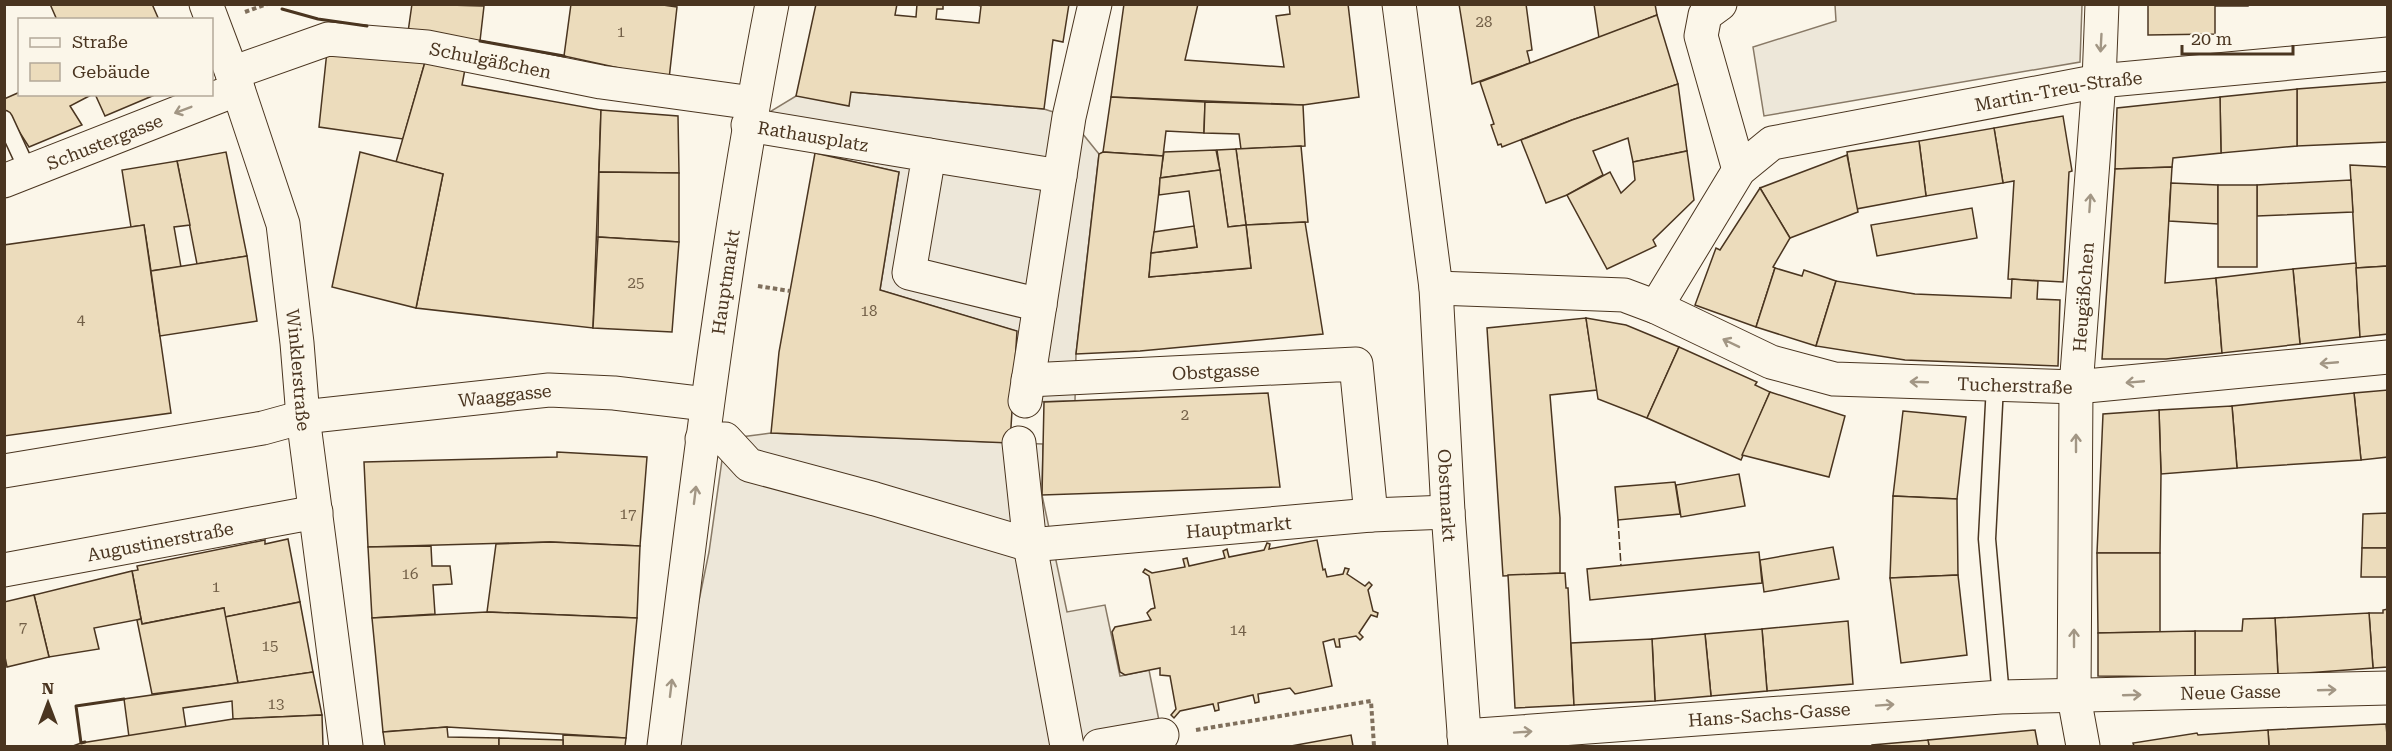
<svg xmlns="http://www.w3.org/2000/svg" width="2392" height="751" viewBox="0 0 2392 751" font-family="'Roboto Serif',serif">
	<rect width="100%" height="100%" fill="#fbf6e9"/>
	<!-- parking -->
	<g fill="#ede7d9" stroke="#887966" stroke-width="1.5">
		<path d="M1835,5H2082L2080,62L1764,116L1753,47L1836,21Z"/>
		<path d="M851,92L1044,109L1069,117L1099,154L1076,354L1075,401L1025,402L1013,397L1016,331L880,290L899,172L815,153L748,125L796,96Z"/>
		<path d="M771,433L1043,444L1042,495L1067,612L1105,605L1120,676L1149,670L1164,746H669L709,552L725,439Z"/>
	</g>
	<!-- building -->
	<g fill="#ecdcbc" stroke="#4a3520" stroke-width="1.5">
		<path d="M50,4H152L159,20H57Z"/>
		<path d="M412,4L484,6L480,41L408,32Z"/>
		<path d="M571,4H656L677,7L669,79L564,56Z"/>
		<path d="M816,4H897L895,15L916,17L917,4H943V9H937L936,19L979,23L981,6L974,4H1069L1063,42L1053,40L1044,109L851,92L849,106L796,96Z"/>
		<path d="M1124,4H1198L1185,60L1284,67L1276,16L1290,14L1289,4H1348L1359,97L1303,105L1111,97Z"/>
		<path d="M1459,4H1526L1532,50L1527,51L1530,63L1472,84Z"/>
		<path d="M1594,4H1655L1657,15L1599,38Z"/>
		<path d="M2148,4H2248V6H2215V34L2148,35Z"/>
		<path d="M1657,15L1678,84L1572,120L1502,147L1501,144L1498,145L1491,125L1494,124L1480,82Z"/>
		<path d="M327,51L425,62L403,139L319,127Z"/>
		<path d="M425,62L465,69L462,85L601,110L593,328L416,308L443,174L396,162Z"/>
		<path d="M2388,82V142L2297,146V89Z"/>
		<path d="M1678,84L1687,151L1633,162L1628,138L1593,151L1603,175L1567,195L1546,203L1521,140L1572,120Z"/>
		<path d="M2297,89V146L2221,153L2220,97Z"/>
		<path d="M20,92V94H93L70,106L82,125L29,147L4,108V99Z"/>
		<path d="M95,94H157L105,116Z"/>
		<path d="M1111,97L1205,102L1204,133L1166,131L1163,156L1103,152Z"/>
		<path d="M2220,97L2221,153L2173,158L2172,167L2115,169L2117,108Z"/>
		<path d="M1205,102L1303,105L1305,146L1241,149L1239,134L1204,133Z"/>
		<path d="M601,110L678,116L679,173L599,172Z"/>
		<path d="M2063,116L2072,171L2069,172L2063,282L2008,279L2014,181L2003,183L1994,128Z"/>
		<path d="M1994,128L2003,183L1926,196L1919,141Z"/>
		<path d="M1919,141L1926,196L1856,209L1847,152Z"/>
		<path d="M1301,146L1308,222L1246,225L1236,149Z"/>
		<path d="M1236,149L1246,225L1228,227L1217,150Z"/>
		<path d="M1216,150L1220,170L1160,178L1164,152Z"/>
		<path d="M1687,151L1694,200L1653,240L1656,246L1607,269L1567,195L1610,172L1621,193L1635,180L1633,162Z"/>
		<path d="M226,152L247,256L197,264L177,161Z"/>
		<path d="M360,152L443,174L416,308L332,287Z"/>
		<path d="M1103,152L1163,156L1149,277L1251,268L1246,225L1305,222L1323,334L1140,351L1076,354L1099,154Z"/>
		<path d="M815,153L899,172L880,290L1017,331L1010,443L771,433L779,352Z"/>
		<path d="M1847,155L1858,212L1790,238L1760,188Z"/>
		<path d="M177,161L190,225L174,227L181,267L151,271L144,225L131,227L122,170Z"/>
		<path d="M2350,165L2388,167V266L2356,268Z"/>
		<path d="M2172,167L2165,283L2216,278L2222,353L2166,359H2102L2115,169Z"/>
		<path d="M1220,170L1228,227L1246,225L1251,268L1149,277L1151,253L1197,247L1189,191L1159,195L1160,178Z"/>
		<path d="M599,172L679,173V242L598,237Z"/>
		<path d="M2351,180L2353,212L2257,216V185Z"/>
		<path d="M2171,183L2218,185V224L2169,221Z"/>
		<rect x="2218" y="185" width="39" height="82"/>
		<path d="M1760,188L1790,238L1773,267L1775,268L1756,327L1695,305L1716,248L1720,250Z"/>
		<path d="M1972,208L1977,238L1877,256L1871,225Z"/>
		<path d="M144,225L171,413L4,436V245Z"/>
		<path d="M1194,226L1197,247L1151,253L1154,232Z"/>
		<path d="M598,237L679,242L672,332L593,328Z"/>
		<path d="M247,256L257,321L160,336L151,271Z"/>
		<path d="M2356,263L2360,337L2300,344L2293,269Z"/>
		<path d="M2388,266V334L2360,337L2356,268Z"/>
		<path d="M1775,268L1802,276L1804,270L1836,281L1816,346L1756,327Z"/>
		<path d="M2293,269L2300,344L2222,353L2216,278Z"/>
		<path d="M2012,279L2038,281L2037,299L2060,300L2058,366L1905,360L1816,346L1836,281L1915,294L2011,298Z"/>
		<path d="M1586,318L1597,390L1550,395L1560,518V573L1503,576L1487,328Z"/>
		<path d="M1586,318L1626,325L1679,347L1647,418L1598,399Z"/>
		<path d="M1679,347L1757,382L1755,385L1770,392L1741,460L1647,418Z"/>
		<path d="M2388,390V457L2361,460L2354,393Z"/>
		<path d="M1770,392L1845,416L1829,477L1742,455Z"/>
		<path d="M1268,393L1280,487L1042,495L1044,402Z"/>
		<path d="M2354,393L2361,460L2237,468L2232,406Z"/>
		<path d="M2232,406L2237,468L2161,474L2159,410Z"/>
		<path d="M2159,410L2161,474L2160,553H2097L2103,414Z"/>
		<path d="M1903,411L1966,417L1957,499L1893,496Z"/>
		<path d="M557,452L647,457L640,546L550,542L368,547L364,462L557,457Z"/>
		<path d="M1739,474L1745,506L1681,517L1676,485Z"/>
		<path d="M1675,482L1680,514L1618,520L1615,487Z"/>
		<path d="M1893,496L1957,499L1958,575L1890,578Z"/>
		<path d="M2388,513V548H2362L2363,514Z"/>
		<path d="M288,539L300,602L225,617L224,608L142,624L132,571L138,570L137,566L265,540V544Z"/>
		<path d="M1317,540L1323,570L1325,569L1327,577L1343,574L1345,568L1349,569L1347,574L1365,586L1369,582L1372,585L1368,590L1373,611L1378,613L1377,617L1371,615L1359,633L1363,637L1360,640L1356,636L1339,639L1340,647H1336L1334,639L1323,642L1332,686L1295,694L1290,688L1258,694L1259,702L1255,703L1253,695L1218,703L1219,710L1215,711L1213,704L1180,711L1174,718L1171,715L1176,709L1170,676L1160,675V668L1125,675L1120,672L1112,632L1115,627L1151,620L1147,613L1151,609L1155,608L1149,576L1143,572L1145,569L1152,573L1185,567L1183,559L1187,558L1189,566L1225,558L1223,551L1227,549L1229,557L1264,550L1267,543L1270,544L1269,549Z"/>
		<path d="M550,542L640,546L637,618L487,612L496,544Z"/>
		<path d="M431,546L432,566H450L452,584L433,585L435,614L372,618L368,547Z"/>
		<path d="M1833,547L1839,579L1764,592L1760,560Z"/>
		<path d="M2362,548H2388V577H2361Z"/>
		<path d="M1759,552L1762,583L1590,600L1587,569Z"/>
		<path d="M2097,553H2160V632L2098,633Z"/>
		<path d="M132,571L141,619L94,628L99,649L49,657L34,595Z"/>
		<path d="M1565,573L1566,588H1568L1574,705L1515,708L1508,575Z"/>
		<path d="M1958,575L1967,655L1901,663L1890,578Z"/>
		<path d="M34,595L49,657L7,667L4,652V602Z"/>
		<path d="M300,602L313,672L238,683L225,617Z"/>
		<path d="M224,608L238,683L152,694L137,620L141,619L142,624Z"/>
		<path d="M2388,609V667L2373,668L2369,613H2383V610Z"/>
		<path d="M487,612L637,618L626,738L447,727L383,732L372,618Z"/>
		<path d="M2369,613L2373,668L2278,675L2275,618Z"/>
		<path d="M2275,618L2278,675L2195,677V631H2242L2243,619Z"/>
		<path d="M1848,621L1853,684L1767,691L1762,629Z"/>
		<path d="M1762,629L1767,691L1711,696L1705,634Z"/>
		<path d="M2195,631V677L2098,676V633Z"/>
		<path d="M1705,634L1711,696L1655,701L1652,639Z"/>
		<path d="M1652,639L1655,701L1574,705L1571,643Z"/>
		<path d="M313,672L322,715L233,719L232,701L183,708L186,728L129,737L124,699Z"/>
		<path d="M322,715L323,746H73L81,743L233,719Z"/>
		<path d="M2386,724L2388,746H2269L2268,730Z"/>
		<path d="M447,727L448,737L499,738V746H385L383,732Z"/>
		<path d="M2035,730L2038,746H1929L1928,740Z"/>
		<path d="M2268,730L2269,746H2134L2133,743L2197,733L2198,735Z"/>
		<path d="M563,735L626,738L625,746H563Z"/>
		<path d="M1351,735L1353,746H1291Z"/>
		<path d="M499,738L563,740V746H499Z"/>
		<path d="M1928,740L1929,746H1872V745Z"/>
	</g>
	<g fill="none" stroke-linecap="round" stroke-linejoin="round">
		<defs>
			<g id="lane">
				<path d="M4,119L28,171"/>
				<path d="M1995,385L1987,539L2001,697"/>
			</g>
			<g id="street">
				<path id="s1" d="M206,4L238,89L283,224L297,343L303,417L346,746"/>
				<path id="s2" d="M1399,4L1436,288L1448,512L1465,746"/>
				<path d="M1720,4L1705,15L1701,36L1739,170"/>
				<path id="s3" d="M232,73L328,39L427,47L601,82L753,103"/>
				<path id="s4" d="M748,125L929,155L909,273L1040,305"/>
				<path d="M929,155L1060,176"/>
				<path id="s5" d="M4,181L238,89"/>
				<path id="s6" d="M1436,288L1624,295L1656,307L1771,362L1834,379L2076,387L2388,357"/>
				<path id="s7" d="M1656,307L1739,170L1772,143L2099,81L2388,54"/>
				<path id="s8" d="M1028,380L1356,364L1371,515"/>
				<path d="M1025,401L1069,117L1095,4"/>
				<path id="s9" d="M702,439H725L749,465L875,499L1030,545L1371,515L1448,512"/>
				<path d="M1019,443L1030,545L1067,746"/>
				<path id="s10" d="M4,471L263,428L303,417L549,390L614,393L706,404"/>
				<path id="s11" d="M4,570L316,512"/>
				<path id="s12" d="M1464,736L2001,697L2388,688"/>
				<path id="s13" d="M664,746C695,498 724,250 772,4"/>
				<path d="M1099,746L1162,735"/>
				<path id="s14" d="M2083,746L2074,697L2076,387L2099,81L2102,4"/>
			</g>
		</defs>
		<!-- lane casing -->
		<use href="#lane" stroke="#4a3520" stroke-width="19"/>
		<!-- street casing -->
		<use href="#street" stroke="#4a3520" stroke-width="35"/>
		<!-- path -->
		<g stroke="#7f6f5c" stroke-width="4" stroke-dasharray="4.5 3" stroke-linecap="butt">
			<path d="M301,4H305"/>
			<path d="M245,12L267,4"/>
			<path d="M758,286L790,291"/>
			<path d="M1196,730L1371,701L1374,746"/>
		</g>
		<!-- lane -->
		<use href="#lane" stroke="#fbf6e9" stroke-width="16"/>
		<!-- street -->
		<use href="#street" stroke="#fbf6e9" stroke-width="33"/>
		<!-- fence -->
		<path stroke="#4a3520" stroke-width="1.5" stroke-dasharray="8 3" stroke-linecap="butt" d="M1618,520L1621,566"/>
		<!-- wall -->
		<g stroke="#4a3520" stroke-width="3">
			<path d="M282,9L318,19L367,26"/>
			<path d="M480,41L564,56"/>
			<path d="M85,742L81,743L76,706L124,699"/>
		</g>
	</g>
	<!-- one-way arrows -->
	<defs><path id="oneway-shaft" d="M-6 0H5M1.5-3L5.5 0L1.5 3" fill="none" stroke-width="1.6" stroke-linecap="round" stroke-linejoin="round" transform="scale(1.5)"/></defs>
	<g stroke="#a29684">
		<use href="#oneway-shaft" transform="translate(2101 43) rotate(93)"/>
		<use href="#oneway-shaft" transform="translate(183 110) rotate(159)"/>
		<use href="#oneway-shaft" transform="translate(2090 203) rotate(-86)"/>
		<use href="#oneway-shaft" transform="translate(1731 343) rotate(-154)"/>
		<use href="#oneway-shaft" transform="translate(2329 363) rotate(175)"/>
		<use href="#oneway-shaft" transform="translate(1919 382) rotate(-178)"/>
		<use href="#oneway-shaft" transform="translate(2135 382) rotate(175)"/>
		<use href="#oneway-shaft" transform="translate(2076 443) rotate(-90)"/>
		<use href="#oneway-shaft" transform="translate(695 495) rotate(-83)"/>
		<use href="#oneway-shaft" transform="translate(2074 638) rotate(-90)"/>
		<use href="#oneway-shaft" transform="translate(671 688) rotate(-83)"/>
		<use href="#oneway-shaft" transform="translate(2327 690) rotate(-2)"/>
		<use href="#oneway-shaft" transform="translate(2132 695) rotate(-2)"/>
		<use href="#oneway-shaft" transform="translate(1885 705) rotate(-4)"/>
		<use href="#oneway-shaft" transform="translate(1523 732) rotate(-4)"/>
	</g>
	<g text-anchor="middle" dominant-baseline="central" stroke-width="4.5" stroke-linejoin="round" paint-order="stroke">
		<!-- number labels -->
		<g font-size="15" fill="#725f47">
			<text x="1484" y="22">28</text>
			<text x="621" y="32">1</text>
			<text x="636" y="283">25</text>
			<text x="869" y="311">18</text>
			<text x="81" y="320">4</text>
			<text x="1185" y="415">2</text>
			<text x="628" y="514">17</text>
			<text x="410" y="574">16</text>
			<text x="216" y="587">1</text>
			<text x="23" y="627">7</text>
			<text x="1238" y="630">14</text>
			<text x="270" y="646">15</text>
			<text x="276" y="704">13</text>
		</g>
		<!-- street labels -->
		<g font-size="18" fill="#4a3520" stroke="#fbf6e9">
			<text stroke="none"><textPath href="#s3" startOffset="266">Schulgäßchen</textPath></text>
			<text stroke="none"><textPath href="#s7" startOffset="494">Martin-Treu-Straße</textPath></text>
			<text stroke="none"><textPath href="#s4" startOffset="66">Rathausplatz</textPath></text>
			<text stroke="none"><textPath href="#s5" startOffset="108">Schustergasse</textPath></text>
			<text stroke="none"><textPath href="#s13" startOffset="468">Hauptmarkt</textPath></text>
			<text stroke="none"><textPath href="#s14" startOffset="450">Heugäßchen</textPath></text>
			<text stroke="none"><textPath href="#s1" startOffset="380">Winklerstraße</textPath></text>
			<text stroke="none"><textPath href="#s8" startOffset="188">Obstgasse</textPath></text>
			<text stroke="none"><textPath href="#s6" startOffset="596">Tucherstraße</textPath></text>
			<text stroke="none"><textPath href="#s10" startOffset="507">Waaggasse</textPath></text>
			<text stroke="none"><textPath href="#s2" startOffset="494">Obstmarkt</textPath></text>
			<text stroke="none"><textPath href="#s9" startOffset="560">Hauptmarkt</textPath></text>
			<text stroke="none"><textPath href="#s11" startOffset="159">Augustinerstraße</textPath></text>
			<text stroke="none"><textPath href="#s12" startOffset="768">Neue Gasse</textPath></text>
			<text stroke="none"><textPath href="#s12" startOffset="306">Hans-Sachs-Gasse</textPath></text>
		</g>
	</g>
	<!-- border -->
	<rect width="2392" height="751" fill="none" stroke="#4a3520" stroke-width="12"/>
	<!-- legend -->
	<rect x="18" y="18" width="195" height="78" fill="#fbf6e9" stroke="#b4a999" stroke-width="1.5"/>
	<rect x="30" y="38" width="30" height="9" fill="#fbf6e9" stroke="#b4a999" stroke-width="1.5"/>
	<text x="72" y="48" font-size="18" fill="#4a3520">Straße</text>
	<rect x="30" y="63" width="30" height="18" fill="#ecdcbc" stroke="#b4a999" stroke-width="1.5"/>
	<text x="72" y="78" font-size="18" fill="#4a3520">Gebäude</text>
	<!-- north arrow -->
	<g transform="translate(48 703)" stroke="#fbf6e9" stroke-width="4.5" paint-order="stroke">
	<path d="M0-4.5L10 22L0 15L-10 22Z" fill="#4a3520"/>
	<text y="-9" font-size="16" font-weight="bold" text-anchor="middle" fill="#4a3520">N</text>
	</g>
	<!-- scale -->
	<path d="M2182 45v9h111v-9" fill="none" stroke="#4a3520" stroke-width="3"/>
	<text x="2191" y="45" font-size="18" fill="#4a3520" stroke="#fbf6e9" stroke-width="4.5" paint-order="stroke">20 m</text>
</svg>
